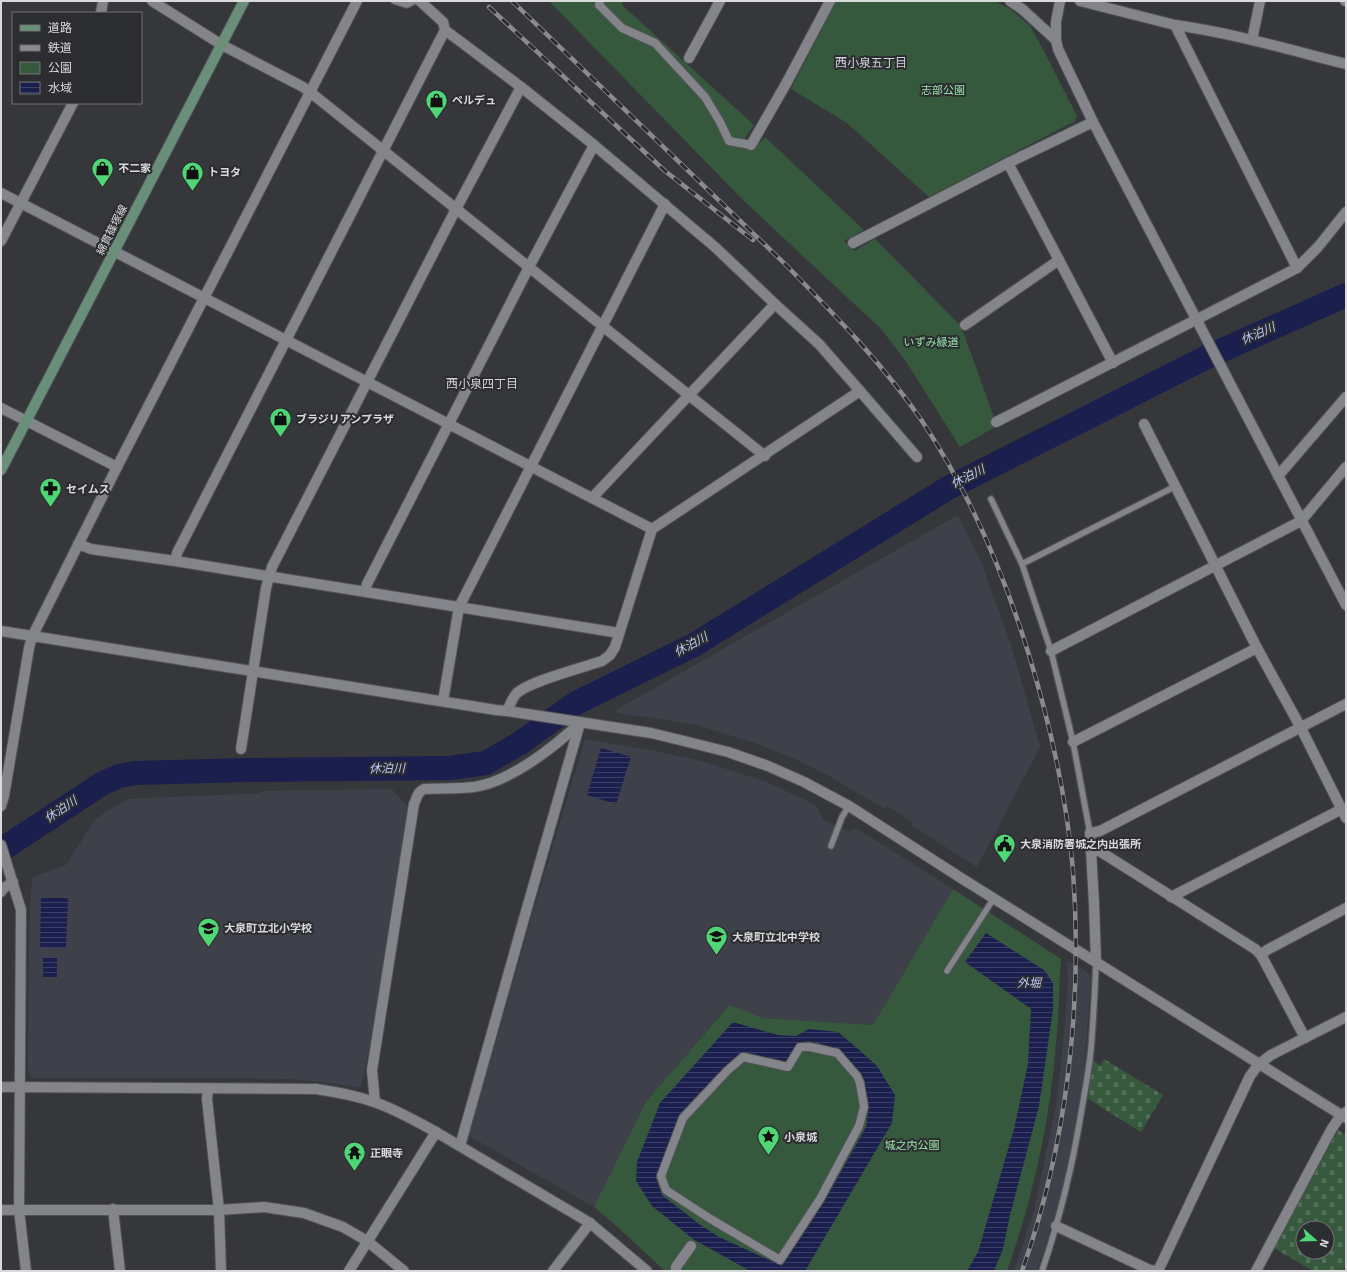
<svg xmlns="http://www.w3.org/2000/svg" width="1347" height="1272" viewBox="0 0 1347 1272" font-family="Signika,'Noto Sans JP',sans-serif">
	<defs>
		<pattern id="cemetery-stones" width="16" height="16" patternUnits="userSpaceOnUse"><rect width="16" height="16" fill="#36593d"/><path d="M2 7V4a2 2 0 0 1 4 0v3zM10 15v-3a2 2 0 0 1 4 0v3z" fill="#527059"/></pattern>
		<pattern id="water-rules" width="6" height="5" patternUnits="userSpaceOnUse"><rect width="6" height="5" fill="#1a1f4e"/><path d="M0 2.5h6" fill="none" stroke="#3b3f67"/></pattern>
	</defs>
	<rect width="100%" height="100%" fill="#36373b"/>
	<!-- built -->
	<g fill="#3e404a">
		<path d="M958,515L980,559L1011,645L1040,747L977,867L911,825L912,822L886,805L885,809L827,775L793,758L752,742L693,724L618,713L616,710Z"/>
		<path d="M585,739L661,752L705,762L767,782L816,805L823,820L849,832L856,828L953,889L873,1025L763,1018L728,1005L645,1103L594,1207L469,1136L534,909Z"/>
		<path d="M392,789L410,809L379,997L362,1085L358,1088L332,1083L289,1079L32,1078L28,1072L29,928L32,879L36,876L66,865L95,820L107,811L128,799L259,793L262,791Z"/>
		<path d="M1067,961L1081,968L1091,975L1085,1061L1079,1109L1059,1201L1037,1271H1014L1034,1210L1056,1106L1063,1044L1068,982Z"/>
	</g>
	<!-- cemetery -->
	<g fill="url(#cemetery-stones)" fill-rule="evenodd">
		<path d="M1104,1059L1163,1095L1141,1132L1088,1099L1093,1060L1100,1066Z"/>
		<path d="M1338,1130L1346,1135V1265L1342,1271H1313L1274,1248ZM1303,1228H1327V1252H1303Z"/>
	</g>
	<!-- park -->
	<g fill="#36593d">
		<path d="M549,1H623L622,5L754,125L745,138L755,148L765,137L864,230L844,241L854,251L875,239L957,322L964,334L997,426L960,447L905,360L881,329L742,199Z"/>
		<path d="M836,1H995L1010,9L1030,26L1045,53L1077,116L1075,121L929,197L847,123L791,89Z"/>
		<path d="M953,889L1061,959C1059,987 1059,1015 1056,1043C1050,1121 1033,1198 1007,1271H665L612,1222L594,1207L645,1103L729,1005L763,1018L873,1025Z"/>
	</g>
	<!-- water -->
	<g fill="url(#water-rules)" fill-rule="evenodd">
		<path d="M601,748L631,757L616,804L587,795Z"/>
		<path d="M41,898H68L66,948H40Z"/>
		<path d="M986,933L1044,970L1053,983V1009L1039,1106L1010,1215L1003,1249L994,1271H967L978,1252L1014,1129L1028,1064L1031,1009L965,962Z"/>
		<rect x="43" y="957" width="14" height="20"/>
		<path d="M733,1022L778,1035L796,1036L809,1029L838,1032L858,1049L877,1066L895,1095L892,1123L805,1271H750L693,1239L652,1206L636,1181L637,1162L660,1103ZM809,1041L839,1049L863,1077L869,1105L866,1127L824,1202L782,1266L719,1237L699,1224L662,1195L656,1178L679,1115L724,1068L741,1054L786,1064L797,1043Z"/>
	</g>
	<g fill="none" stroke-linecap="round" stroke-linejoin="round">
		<!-- river -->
		<path stroke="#1a1f4e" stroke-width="24" d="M1,850L103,783L119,776L136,773L245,770L449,768L486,763L520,743L576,703L694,645L948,488L1209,356L1346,295"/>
		<defs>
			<g id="service">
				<path d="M394,1L407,5L415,1"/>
				<path d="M991,499L1022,564L1051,651L1073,742L1090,833"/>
				<path d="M1022,564L1176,486"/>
				<path d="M831,846L842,817L849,806"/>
				<path d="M947,971L994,898"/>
				<path d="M1042,1271C1060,1218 1073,1163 1082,1108C1086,1084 1091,1060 1092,1035C1094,1011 1095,986 1096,962"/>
			</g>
			<g id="pedestrian">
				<path d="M600,1L599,5L622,28L655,43L705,97L720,122L729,141L751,145"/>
				<path d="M800,1047H810L837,1053L857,1076L860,1083L864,1107L859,1126L820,1199L780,1260L709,1218L666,1190L661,1176L683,1118L727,1071L743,1057L788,1067Z"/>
			</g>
			<g id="minor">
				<path d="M152,1L222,45L303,87L310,92L765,456"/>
				<path d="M1010,1L1022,9L1056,40"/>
				<path d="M1080,1L1175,25C1233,33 1290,50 1346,64"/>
				<path d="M101,13L103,1"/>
				<path d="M1175,25L1297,268"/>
				<path d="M445,30L521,87L594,145L715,247L775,304L819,344L860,391L652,529L615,647L610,655L602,661C584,667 527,682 516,694C512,699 510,705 507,711"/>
				<path d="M1252,40L1260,1"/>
				<path d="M689,58L720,1"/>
				<path d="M751,145L787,82L830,1"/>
				<path d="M1008,163L1113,363"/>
				<path d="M1,193L652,529"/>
				<path d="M1,241L73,103"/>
				<path d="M853,243L1008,163L1093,122"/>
				<path d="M965,325L1059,260"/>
				<path d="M860,391L917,457"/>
				<path d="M1,408L117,467"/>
				<path d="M996,422L1297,268L1318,247L1346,212"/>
				<path d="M1144,424L1257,648L1301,728L1346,818"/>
				<path d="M1278,476L1346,397"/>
				<path d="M592,498L775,304"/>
				<path d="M78,544L91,549L175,561L619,633"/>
				<path d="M175,561L177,553L445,30L443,22L420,1"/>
				<path d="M365,591L367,584L529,267L594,145"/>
				<path d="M1051,651L1301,521L1346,467"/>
				<path d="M443,701L459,607L665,204"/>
				<path d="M1073,742L1257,648"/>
				<path d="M241,749L266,588L272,567L456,209L521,87"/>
				<path d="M1,806L4,796L29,648L32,637L117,467L357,1"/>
				<path d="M1,845L21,910L19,1210L26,1271"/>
				<path d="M1091,849L1101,852L1255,949L1261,955L1267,966L1305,1038"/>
				<path d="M1,892L4,888L13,882"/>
				<path d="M1171,897L1342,809"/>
				<path d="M1261,955L1267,950L1346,908"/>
				<path d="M1096,962L1094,903L1090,833L1100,831L1346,704"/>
				<path d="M208,1089L207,1099L219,1210L221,1271"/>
				<path d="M375,1102L372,1070L414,804C417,798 417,792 424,789C441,788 457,789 474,787C510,782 554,747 580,723"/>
				<path d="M460,1146L527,908L580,723"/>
				<path d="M113,1209L120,1271"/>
				<path d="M1,1210H219L264,1207L304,1213L343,1227L367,1241L404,1271"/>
				<path d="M1056,1226L1150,1270L1159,1271"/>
				<path d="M349,1271L436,1132"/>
				<path d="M553,1271L590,1223"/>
				<path d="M676,1271V1267L691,1246"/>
				<path d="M1158,1271L1250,1076L1259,1064L1271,1055L1346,1017"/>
				<path d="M1256,1271L1331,1130L1341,1115L1346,1112"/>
			</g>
			<g id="tertiary">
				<path d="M1060,1L1056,22V40L1058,49L1093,122L1346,605"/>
				<path d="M1345,1H1346"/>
				<path d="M1,631L496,710L507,711L651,733L684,741L728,752L768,766L804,782L849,806L961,878L1346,1118"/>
				<path d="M1,1087L316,1089C336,1092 355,1095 374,1102C395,1109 416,1121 436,1132L590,1223L647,1271"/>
			</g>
			<path id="secondary" d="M1,470L244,1"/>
		</defs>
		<!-- service casing -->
		<use href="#service" stroke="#525356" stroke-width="8"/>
		<!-- pedestrian casing -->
		<use href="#pedestrian" stroke="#525356" stroke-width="10"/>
		<!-- minor casing -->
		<use href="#minor" stroke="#525356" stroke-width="12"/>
		<!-- tertiary casing -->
		<use href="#tertiary" stroke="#525356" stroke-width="12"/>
		<!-- secondary casing -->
		<use href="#secondary" stroke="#525356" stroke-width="12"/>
		<!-- service -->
		<use href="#service" stroke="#84858a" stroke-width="5.5"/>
		<!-- pedestrian -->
		<use href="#pedestrian" stroke="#84858a" stroke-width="8"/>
		<!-- minor -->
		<use href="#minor" stroke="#84858a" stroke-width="10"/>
		<!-- tertiary -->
		<use href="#tertiary" stroke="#84858a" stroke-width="10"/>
		<!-- secondary -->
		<use href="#secondary" stroke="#698f79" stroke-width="10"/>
		<defs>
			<g id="rail">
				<path d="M512,1L785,264C834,314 883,364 922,421C970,493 1004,574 1029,655C1050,724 1067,799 1073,871C1083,1005 1067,1144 1022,1271"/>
				<path d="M489,7L665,171L753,240"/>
			</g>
		</defs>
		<!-- rail casing -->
		<use href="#rail" stroke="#8b8b8e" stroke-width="4.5"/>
		<!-- rail -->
		<use href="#rail" stroke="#2c2d31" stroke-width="3" stroke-dasharray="9" stroke-linecap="butt"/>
	</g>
	<!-- icons -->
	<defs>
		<symbol id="shop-pin" viewBox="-11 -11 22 30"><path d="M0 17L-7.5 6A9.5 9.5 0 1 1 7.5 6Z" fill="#4fd675" stroke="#2c2d31"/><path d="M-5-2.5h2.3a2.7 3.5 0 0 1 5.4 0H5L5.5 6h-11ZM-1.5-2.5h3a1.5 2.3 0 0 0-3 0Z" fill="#111"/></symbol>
		<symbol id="pharmacy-pin" viewBox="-11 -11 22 30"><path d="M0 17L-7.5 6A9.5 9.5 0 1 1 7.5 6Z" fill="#4fd675" stroke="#2c2d31"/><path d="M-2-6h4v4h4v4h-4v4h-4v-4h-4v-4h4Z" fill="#111"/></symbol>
		<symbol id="civic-pin" viewBox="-11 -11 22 30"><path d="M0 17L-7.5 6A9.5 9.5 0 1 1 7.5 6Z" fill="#4fd675" stroke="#2c2d31"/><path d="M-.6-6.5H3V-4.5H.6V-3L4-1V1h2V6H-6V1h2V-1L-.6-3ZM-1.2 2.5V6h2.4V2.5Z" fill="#111"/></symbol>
		<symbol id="school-pin" viewBox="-11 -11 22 30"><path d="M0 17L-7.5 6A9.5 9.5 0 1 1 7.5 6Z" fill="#4fd675" stroke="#2c2d31"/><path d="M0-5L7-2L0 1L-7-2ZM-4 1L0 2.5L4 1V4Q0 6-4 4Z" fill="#111"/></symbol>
		<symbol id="sight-pin" viewBox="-11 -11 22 30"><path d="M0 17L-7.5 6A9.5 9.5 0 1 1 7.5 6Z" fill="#4fd675" stroke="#2c2d31"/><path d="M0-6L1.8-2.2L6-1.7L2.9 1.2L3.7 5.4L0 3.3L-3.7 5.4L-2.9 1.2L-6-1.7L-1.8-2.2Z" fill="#111"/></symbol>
		<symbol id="temple-pin" viewBox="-11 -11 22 30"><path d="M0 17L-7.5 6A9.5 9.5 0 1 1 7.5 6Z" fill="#4fd675" stroke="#2c2d31"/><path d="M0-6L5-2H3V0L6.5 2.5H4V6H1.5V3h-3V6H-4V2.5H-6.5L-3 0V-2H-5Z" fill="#111"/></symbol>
	</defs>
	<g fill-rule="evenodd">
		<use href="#shop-pin" x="424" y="88" width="25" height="34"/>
		<use href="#shop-pin" x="90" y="156" width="25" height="34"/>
		<use href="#shop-pin" x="180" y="160" width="25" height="34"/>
		<use href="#shop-pin" x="268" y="406" width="25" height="34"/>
		<use href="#pharmacy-pin" x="38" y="476" width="25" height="34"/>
		<use href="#civic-pin" x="992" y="832" width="25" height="34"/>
		<use href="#school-pin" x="196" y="916" width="25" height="34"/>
		<use href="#school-pin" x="704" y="924" width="25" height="34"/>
		<use href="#sight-pin" x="756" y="1124" width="25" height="34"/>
		<use href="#temple-pin" x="342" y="1140" width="25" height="34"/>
	</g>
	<g text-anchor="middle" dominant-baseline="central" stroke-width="4" stroke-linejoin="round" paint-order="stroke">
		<!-- park labels -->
		<g font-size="11" fill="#98e5a7" stroke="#2c2d31">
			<text x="943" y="90">志部公園</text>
			<text x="931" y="342">いずみ緑道</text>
			<text x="912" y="1145">城之内公園</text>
		</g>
		<!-- poi labels -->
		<g font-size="11" font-weight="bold" fill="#dadadd" stroke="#2c2d31" text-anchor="start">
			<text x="452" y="100">ペルデュ</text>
			<text x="118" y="168">不二家</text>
			<text x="208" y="172">トヨタ</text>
			<text x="296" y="419">ブラジリアンプラザ</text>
			<text x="66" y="489">セイムス</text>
			<text x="1020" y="844">大泉消防署城之内出張所</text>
			<text x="224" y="928">大泉町立北小学校</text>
			<text x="732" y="937">大泉町立北中学校</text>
			<text x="784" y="1137">小泉城</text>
			<text x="370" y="1153">正眼寺</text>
		</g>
		<!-- street labels -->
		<g font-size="11" fill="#dadadd" stroke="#2c2d31">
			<text transform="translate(112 230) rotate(-63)">綿貫篠塚線</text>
		</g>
		<!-- neighbourhood labels -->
		<g font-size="12" fill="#d0d1d7" stroke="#2c2d31">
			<text x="871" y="63">西小泉五丁目</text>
			<text x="482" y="384">西小泉四丁目</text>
		</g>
		<!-- water labels -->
		<g font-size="12" font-style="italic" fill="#bcc7f8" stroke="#2c2d31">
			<text transform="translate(1258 334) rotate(-24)">休泊川</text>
			<text transform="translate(968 477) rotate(-27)">休泊川</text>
			<text transform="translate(691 645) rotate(-29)">休泊川</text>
			<text transform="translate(387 769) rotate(-1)">休泊川</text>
			<text transform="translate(61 810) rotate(-34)">休泊川</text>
			<text x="1029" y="983">外堀</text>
		</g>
	</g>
	<!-- border -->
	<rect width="1347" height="1272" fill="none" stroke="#dadadd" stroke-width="4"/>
	<!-- legend -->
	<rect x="12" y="12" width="130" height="92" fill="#2c2d31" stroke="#727276"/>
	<rect x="20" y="25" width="20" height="6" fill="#698f79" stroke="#727276"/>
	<text x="48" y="32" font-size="12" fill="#dadadd">道路</text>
	<rect x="20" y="45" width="20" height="6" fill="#8b8b8e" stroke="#727276"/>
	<text x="48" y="52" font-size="12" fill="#dadadd">鉄道</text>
	<rect x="20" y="62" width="20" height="12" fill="#36593d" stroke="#727276"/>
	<text x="48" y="72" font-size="12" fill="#dadadd">公園</text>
	<rect x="20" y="82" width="20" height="12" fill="url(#water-rules)" stroke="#727276"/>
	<text x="48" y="92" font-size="12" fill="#dadadd">水域</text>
	<!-- north arrow -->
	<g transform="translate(1315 1240) rotate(110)"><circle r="19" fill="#2c2d31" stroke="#727276"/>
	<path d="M0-3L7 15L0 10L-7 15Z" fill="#4fd675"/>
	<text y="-6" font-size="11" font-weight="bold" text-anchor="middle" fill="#dadadd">N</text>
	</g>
</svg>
